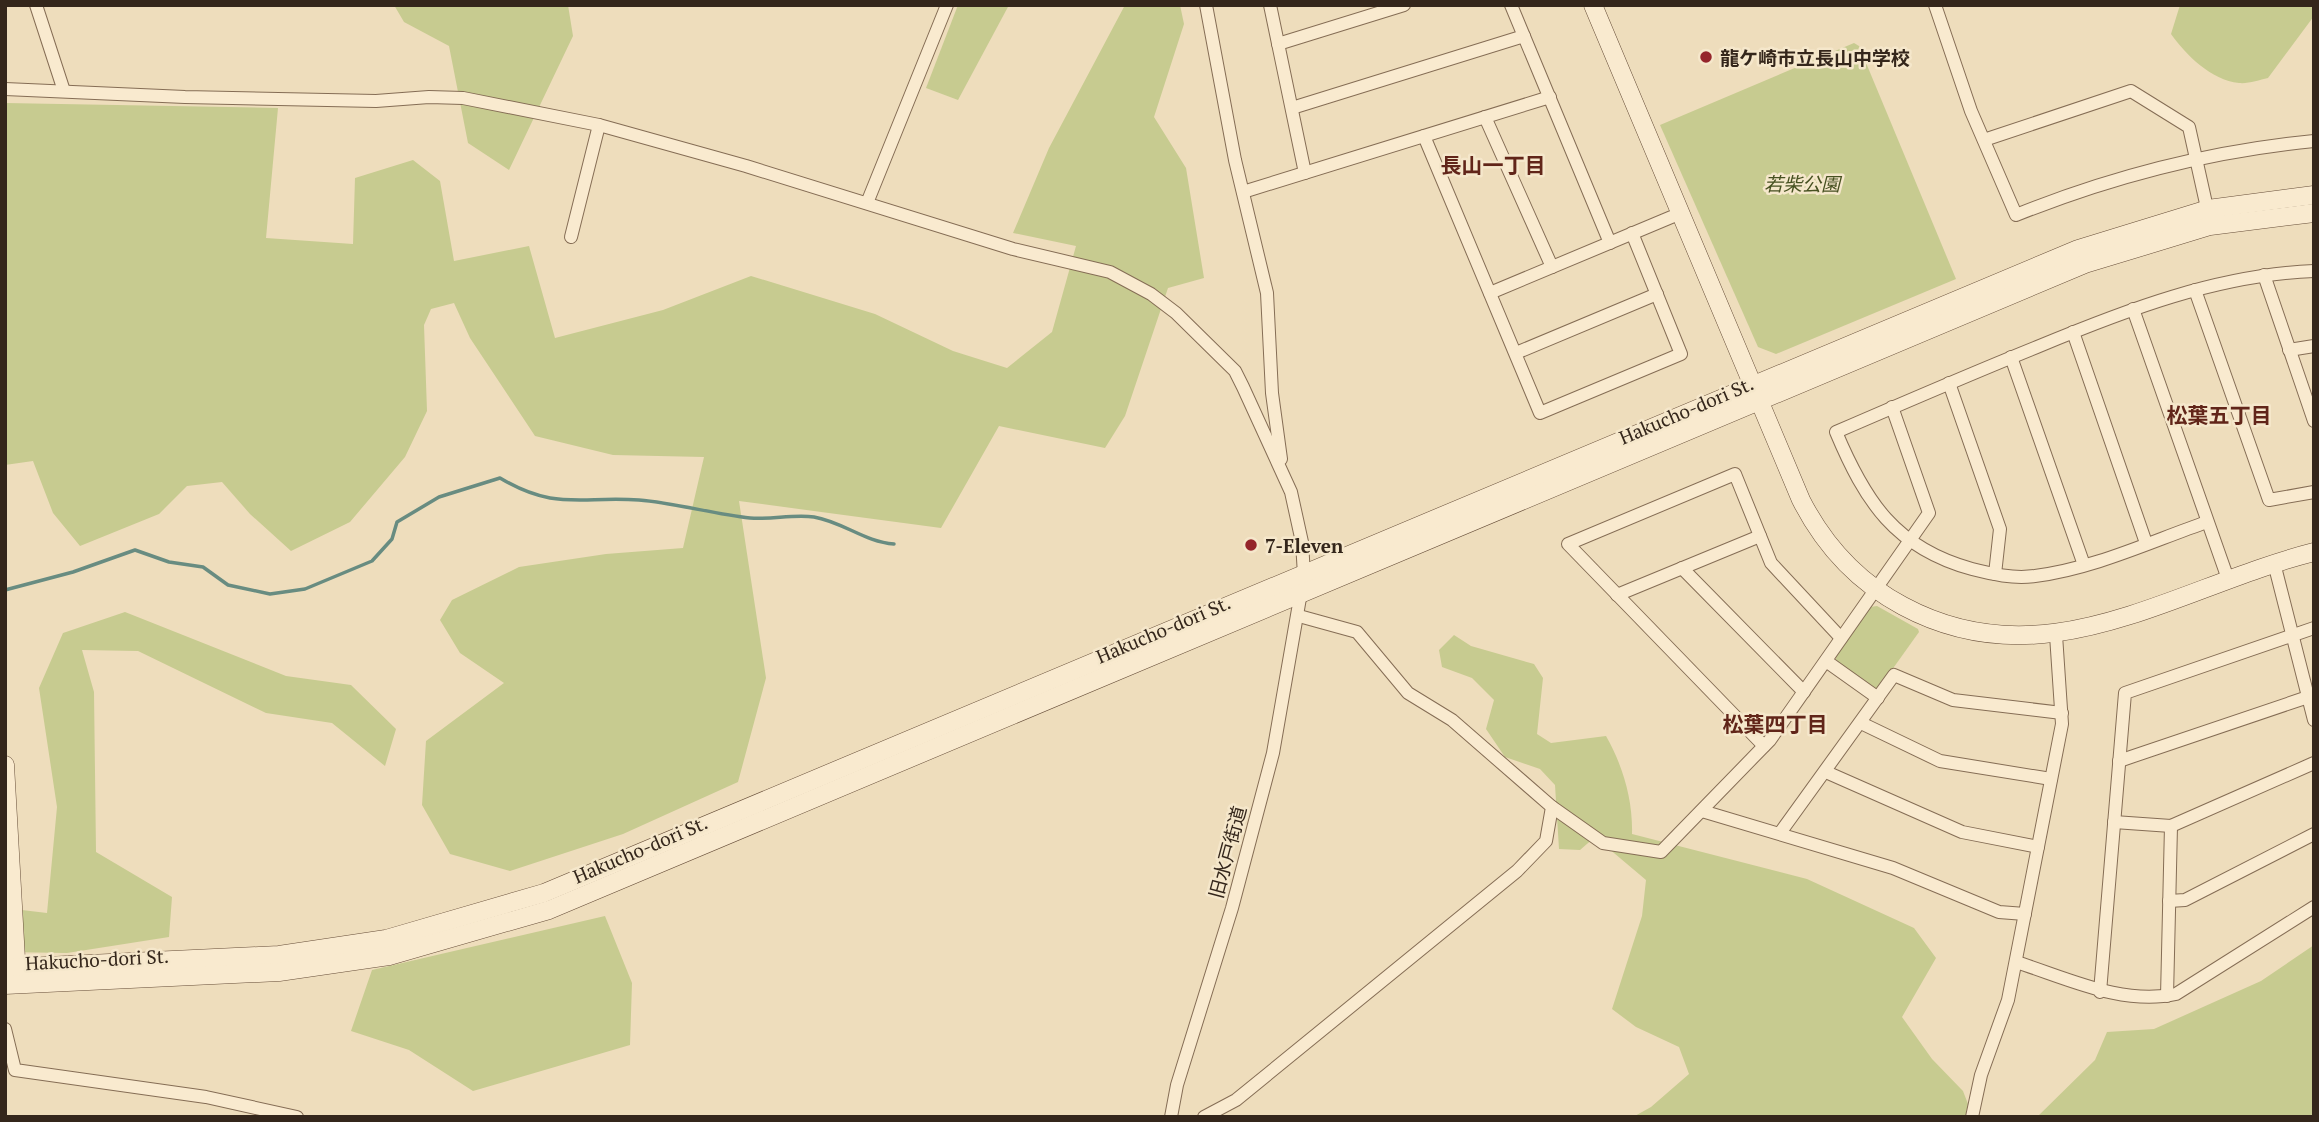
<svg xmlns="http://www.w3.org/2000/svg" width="2319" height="1122" viewBox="0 0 2319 1122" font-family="'PT Serif','Noto Sans JP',serif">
	<rect width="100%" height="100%" fill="#eeddbc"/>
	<!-- green -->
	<g fill="#c7cb90">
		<path d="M394,5H568L573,36L509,170L468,143L449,46L404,22Z"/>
		<path d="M958,5H1009L958,100L926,88Z"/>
		<path d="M1125,5H1180L1184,24L1154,117L1186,168L1204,278L1168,288L1125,416L1105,448L999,426L941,528L739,501L766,678L738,782L623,834L510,871L450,854L422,805L426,741L504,683L460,653L440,620L452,600L519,567L606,554L683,548L704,457L613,455L535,436L470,338L454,303L431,309L424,325L427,411L405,457L350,522L291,551L250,514L222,482L187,486L159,514L80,546L53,513L33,461L5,465V103L278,108L266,238L353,244L355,178L413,160L440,181L454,261L529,246L555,338L663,310L751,276L875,314L953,351L1007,368L1052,332L1076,246L1013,233L1049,148Z"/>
		<path d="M2180,5H2314V16L2268,78C2259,80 2248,84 2239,83C2211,80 2186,55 2171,34Z"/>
		<path d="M1854,43L1859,46L1956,279L1776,354L1758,347L1660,125Z"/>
		<path d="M1877,606L1918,629L1919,632L1879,688L1873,689L1836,663V656L1870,607Z"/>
		<path d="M125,612L286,676L351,685L396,729L385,766L332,723L266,713L138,651L82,650L94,692L96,852L172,897L169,937L67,953L5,952V908L47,913L57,807L39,688L63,633Z"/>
		<path d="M1454,635L1471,646L1534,664L1543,678L1537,734L1551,743L1606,736C1623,766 1633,800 1632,834L1807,879L1914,928L1936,958L1902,1017L1932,1059L1963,1091L1968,1104L1965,1117H1633L1651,1107L1689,1074L1679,1047L1636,1027L1612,1009L1642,916L1646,880L1595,837L1580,850L1559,849L1555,785L1540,769L1505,757L1486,729L1494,700L1472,678L1442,667L1439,650Z"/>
		<path d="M605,916L632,983L630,1045L473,1091L409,1050L351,1031L372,970Z"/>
		<path d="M2314,945V1117H2037L2095,1060L2107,1032L2154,1029L2261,981Z"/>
	</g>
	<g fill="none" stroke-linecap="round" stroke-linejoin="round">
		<!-- stream -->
		<path stroke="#688c81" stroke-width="3.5" d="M5,590L73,572L135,550L169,562L203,567L228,585L270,594L305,589L372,561L392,539L397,522L439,497L500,478C555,511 580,496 639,500C676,503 713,514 750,518C771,520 793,514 814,517C843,522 865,542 894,544"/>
		<defs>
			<g id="street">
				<path d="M36,5L64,91"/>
				<path d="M1206,5L1235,160L1267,293L1272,393L1281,459"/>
				<path d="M1270,5L1305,173"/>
				<path d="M1511,5L1610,243"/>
				<path d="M1935,5L1971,111L2016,215C2113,176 2210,151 2314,141"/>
				<path d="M1278,44L1404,5"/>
				<path d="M5,89L185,97L376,101L429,97L463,98L599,125L746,166L1013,249L1110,272L1151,294L1176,313L1235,371L1243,387L1291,492L1302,542L1304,575L1273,753L1232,908L1177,1085L1171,1117"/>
				<path d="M1292,108L1524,36"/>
				<path d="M1485,117L1552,267"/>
				<path d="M1424,136L1540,413L1681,354L1632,233"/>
				<path d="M1984,140L2131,91L2189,127L2209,217"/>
				<path d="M1243,192L1550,97"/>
				<path d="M867,203L947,5"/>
				<path d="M571,237L599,125"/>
				<path d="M2264,275L2314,421"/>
				<path d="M2195,290L2269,500L2314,492"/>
				<path d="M1490,293L1681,213"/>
				<path d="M2133,309L2228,579"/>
				<path d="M2073,332L2146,543"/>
				<path d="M2289,350L2314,346"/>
				<path d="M1516,353L1657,294"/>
				<path d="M2011,357L2084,565"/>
				<path d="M1949,383L2000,529L1995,574"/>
				<path d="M2207,522C2152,541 2093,569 2035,576C2013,579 1992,574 1972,569C1895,548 1865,501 1836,432C1903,403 1970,374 2037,347C2126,310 2217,275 2314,271"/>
				<path d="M2274,563L2314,720"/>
				<path d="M1682,568L1804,692"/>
				<path d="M1617,595L1760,536"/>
				<path d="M1826,661L1878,698"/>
				<path d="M1861,723L1940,761L2051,779"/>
				<path d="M1764,746L1568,544L1735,474L1771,563L1841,638"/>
				<path d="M2119,761L2308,697"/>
				<path d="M1826,772L1962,832L2038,847"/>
				<path d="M1552,807L1603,843L1661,852L1770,740L1929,513L1892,407"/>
				<path d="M1702,811L1893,868L1999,912L2025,914"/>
				<path d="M2114,822L2171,826L2314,763"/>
				<path d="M1780,833L1894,675L1953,700L2062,713"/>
				<path d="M2169,901L2185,900L2314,834"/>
				<path d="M2016,962C2067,978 2123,1006 2176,994L2314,907"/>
				<path d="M2100,992L2125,693L2314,628"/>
				<path d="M2167,996L2171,826"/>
				<path d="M5,1029L15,1070L206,1097L297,1117"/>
				<path d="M1204,1117L1236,1100L1517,871L1546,841L1552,807L1452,720L1408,693L1357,632L1299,616"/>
				<path d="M1972,1117L1981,1075L2008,1000L2062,724L2056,635"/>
			</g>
			<g id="secondary">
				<path d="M1593,5L1801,500C1824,545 1858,582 1903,606C2046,683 2173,588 2314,552"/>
				<path d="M5,765L17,977"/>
				<path d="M5,968L279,955L386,939L544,893L2078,249L2208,209L2314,195"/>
				<path d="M5,985L279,972L389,956L549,910L2085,264L2210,226L2314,213"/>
			</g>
		</defs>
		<!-- street casing -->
		<use href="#street" stroke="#856d55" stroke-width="14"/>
		<!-- secondary casing -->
		<use href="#secondary" stroke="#674e39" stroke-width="19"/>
		<!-- street -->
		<use href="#street" stroke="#f9eacf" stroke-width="12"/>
		<!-- secondary -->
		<use href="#secondary" stroke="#f9eacf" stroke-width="18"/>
	</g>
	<!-- markers -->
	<g fill="#95252b" stroke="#f5e7cb" stroke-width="2.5">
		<circle cx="1706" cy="57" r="7"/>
		<circle cx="1251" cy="545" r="7"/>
	</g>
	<g text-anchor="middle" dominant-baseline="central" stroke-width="5" stroke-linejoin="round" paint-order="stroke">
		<!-- poi labels -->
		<g font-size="19" font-weight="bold" fill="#34261b" stroke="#f5e7cb" text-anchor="start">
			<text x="1720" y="57">龍ケ崎市立長山中学校</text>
			<text x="1265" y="545">7-Eleven</text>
		</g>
		<!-- park labels -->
		<g font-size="19" font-style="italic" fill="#475121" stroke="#f5e7cb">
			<text x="1802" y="183">若柴公園</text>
		</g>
		<!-- street labels -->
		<g font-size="19" fill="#34261b" stroke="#f5e7cb">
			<text transform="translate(1686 410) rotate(-23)">Hakucho-dori St.</text>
			<text transform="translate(1163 629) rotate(-23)">Hakucho-dori St.</text>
			<text transform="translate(640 849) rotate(-23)">Hakucho-dori St.</text>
			<text transform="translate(1227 852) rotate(-75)">旧水戸街道</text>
			<text transform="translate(97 959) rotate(-3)">Hakucho-dori St.</text>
		</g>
		<!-- neighbourhood labels -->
		<g font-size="21" font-weight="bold" fill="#612519" stroke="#f5e7cb">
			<text x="1493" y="165">長山一丁目</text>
			<text x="2219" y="415">松葉五丁目</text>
			<text x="1775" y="724">松葉四丁目</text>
		</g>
	</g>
	<!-- border -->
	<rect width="2319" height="1122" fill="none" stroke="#34261b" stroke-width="14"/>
</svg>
